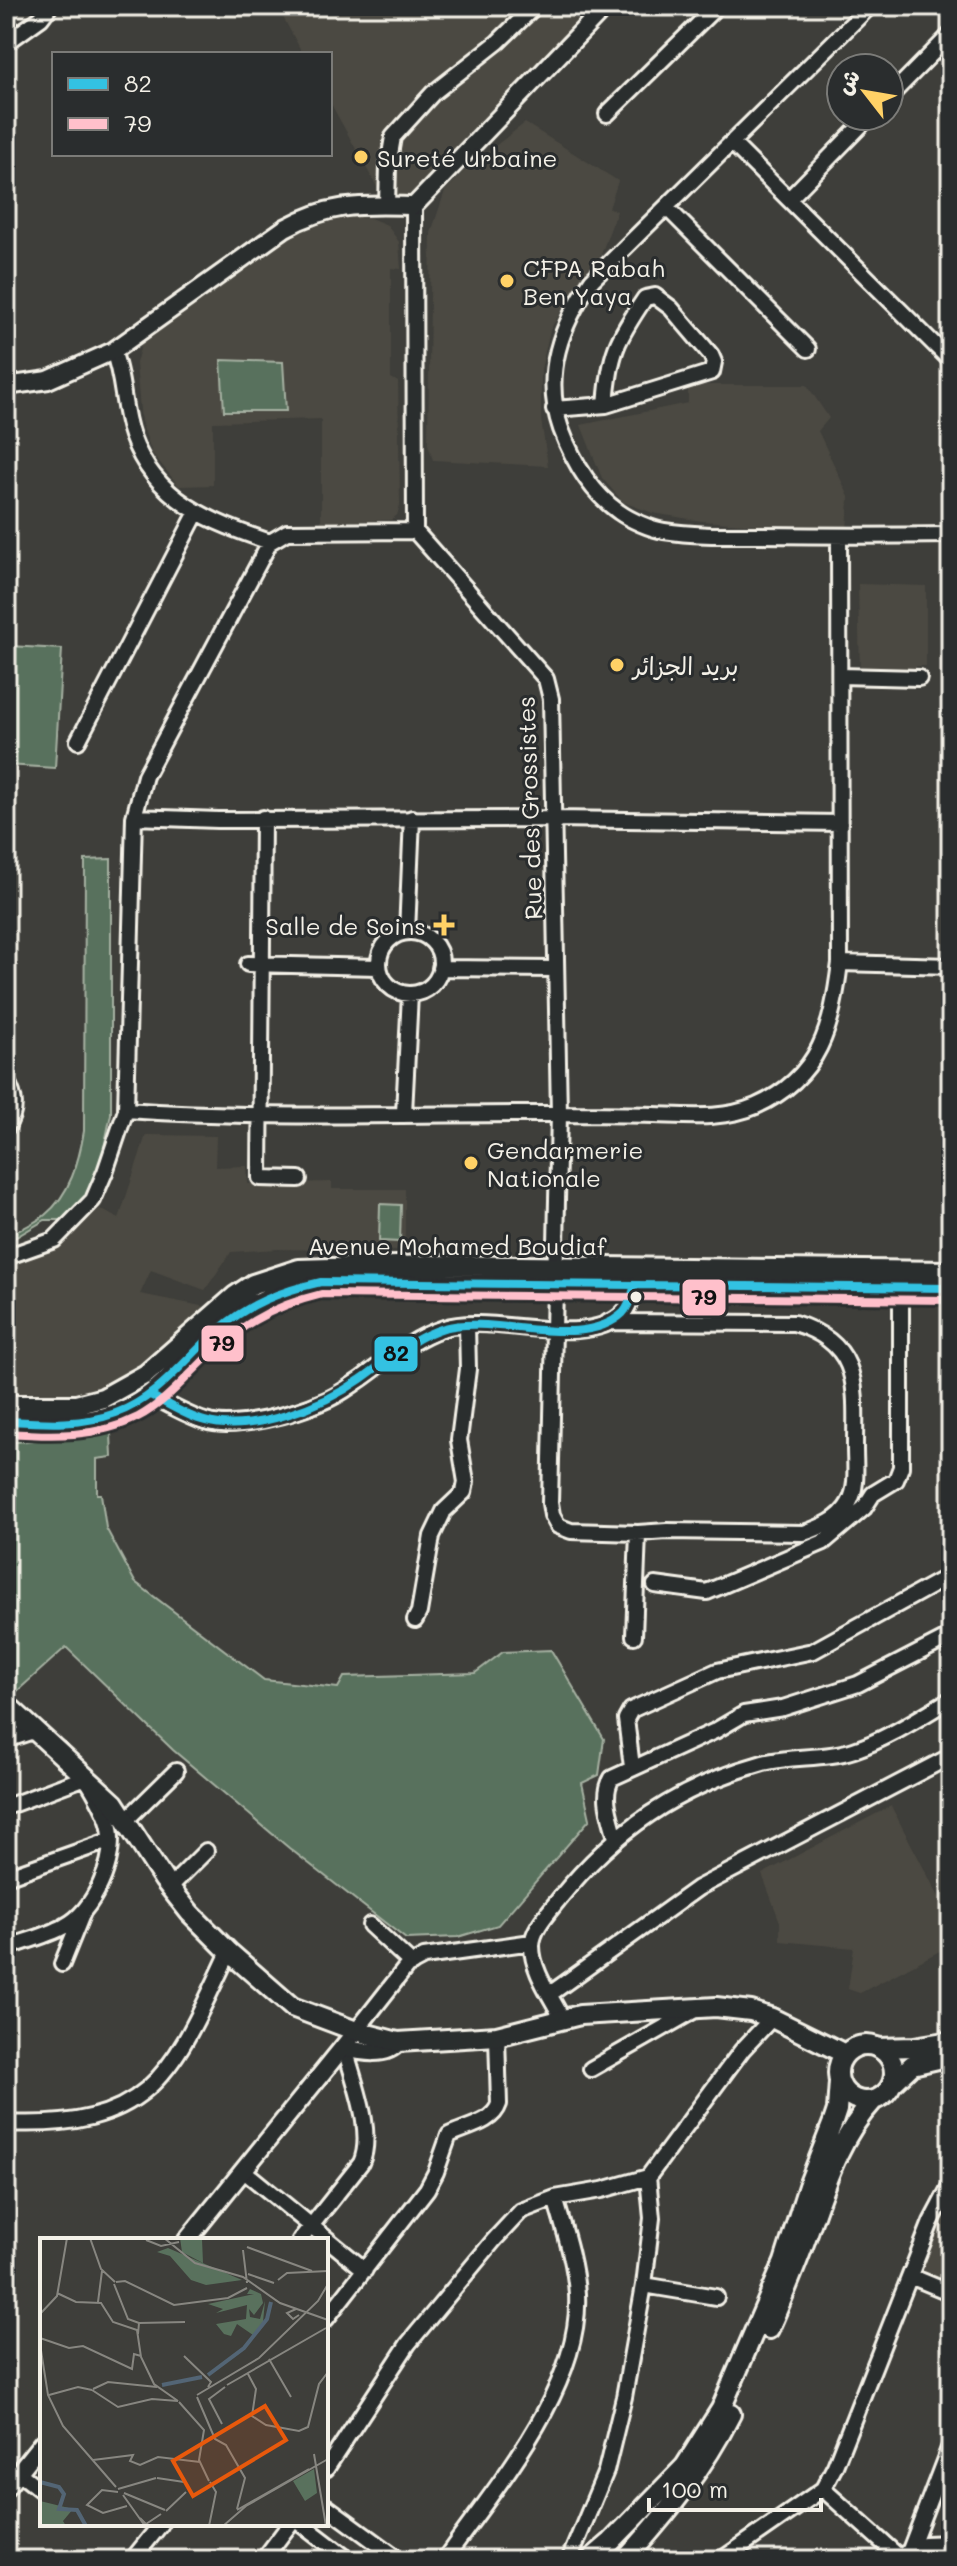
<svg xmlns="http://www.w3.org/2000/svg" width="957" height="2566" viewBox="0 0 957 2566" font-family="Mali,'Playpen Sans Arabic',sans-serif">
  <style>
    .built { fill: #4c4a42 }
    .green { fill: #59715d; stroke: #a6b1a2; stroke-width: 2 }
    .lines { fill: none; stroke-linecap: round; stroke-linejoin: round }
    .minor-casing { stroke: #f4f1e8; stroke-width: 20 }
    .tertiary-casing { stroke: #f4f1e8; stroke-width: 22 }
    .secondary-casing { stroke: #f4f1e8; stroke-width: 24 }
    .minor { stroke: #2a2d2e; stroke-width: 14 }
    .tertiary { stroke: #2a2d2e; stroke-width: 16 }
    .secondary { stroke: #2a2d2e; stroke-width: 18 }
    .bus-1-casing { stroke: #2a2d2e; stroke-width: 14 }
    .bus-2-casing { stroke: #2a2d2e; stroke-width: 14 }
    .bus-1 { stroke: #33c2e2; stroke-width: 8 }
    .bus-2 { stroke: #ffc0cb; stroke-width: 8 }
    .poi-dot { fill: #ffd166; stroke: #2a2d2e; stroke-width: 3 }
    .bus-dot { fill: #f4f1e8; stroke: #2a2d2e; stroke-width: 3 }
    .labels { text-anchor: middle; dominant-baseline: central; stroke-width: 6; stroke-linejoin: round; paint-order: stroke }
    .poi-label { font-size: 24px; fill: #f4f1e8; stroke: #2a2d2e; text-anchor: start }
    .street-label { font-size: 24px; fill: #f4f1e8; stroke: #2a2d2e }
    .inset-river { fill: none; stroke: #536575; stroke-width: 4 }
    .inset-road { fill: none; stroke: #878680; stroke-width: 2 }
    .view { fill: #e8590c; fill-opacity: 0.15; stroke: #e8590c; stroke-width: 4 }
    .inset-edge { fill: none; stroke: #f4f1e8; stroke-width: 4 }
    .line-badge { stroke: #2a2d2e; stroke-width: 3 }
    .pale-badge-label { font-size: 22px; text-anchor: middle; font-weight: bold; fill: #111 }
  </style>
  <rect width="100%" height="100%" fill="#3e3e3a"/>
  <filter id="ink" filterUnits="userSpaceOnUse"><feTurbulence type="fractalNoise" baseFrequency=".0125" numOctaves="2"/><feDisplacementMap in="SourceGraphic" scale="16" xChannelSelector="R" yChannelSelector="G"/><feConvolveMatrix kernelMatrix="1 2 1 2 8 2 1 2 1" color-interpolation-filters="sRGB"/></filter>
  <g filter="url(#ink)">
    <path class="built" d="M277 6H600L414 206 387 205 330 102V54H303Z
      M525 123 618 181 609 208 617 211 597 265 570 296 550 330 541 369V420L548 466 433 460 428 444 431 233 445 191 468 167Z
      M335 215 370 218 387 225 399 242 401 269 391 268V378L398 382 400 505 397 515 391 520 321 523V419L213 422V485L179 486 152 453 141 421 136 363 142 342 151 332 285 235Z
      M688 385H807L829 418 818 431 849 497 847 531 702 521 653 513 623 502 602 478 581 425 688 403Z
      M858 584 926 586V666H916L915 673 860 671Z
      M146 1135 216 1136 215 1167 247 1166 248 1184 332 1182V1189H405V1251L277 1249 231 1252 205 1290 151 1270 140 1294 206 1307 118 1386 92 1395 6 1402V1267L50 1246 100 1209 119 1219Z
      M891 1806 951 1920V1945L860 1993 848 1989 854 1948 780 1941V1922L762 1874Z
      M951 2199V2284L920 2273Z"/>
    <path class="green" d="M221 360 283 362 286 411H224Z
      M9 646 62 649 55 768 6 765Z
      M111 859V1114L99 1172 86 1199 66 1220H45L6 1243V1237C18 1230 34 1224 45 1215 70 1195 79 1161 84 1131L85 860Z
      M380 1204 401 1205 400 1242 379 1241Z
      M111 1433 112 1457 97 1459V1494H101L106 1528 135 1582 264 1680 338 1688 344 1677 475 1673 503 1652 551 1650 604 1739 599 1775 582 1783 590 1819 498 1925 458 1937 406 1939 289 1848 173 1750 66 1647 14 1694 6 1687V1443Z"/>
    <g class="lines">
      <defs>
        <path id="minor" d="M870 6 592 280C561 325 542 374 561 429 573 461 590 492 619 512 630 520 651 529 664 531 696 536 729 535 762 535 825 536 888 536 951 535
          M6 43 41 18 50 6
          M889 97 951 34
          M607 114 717 6
          M732 143 951 361
          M790 198 870 116
          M387 205 388 166 393 137 433 93 498 42 535 6
          M414 206 415 531 546 679 551 699 559 1114 550 1503 552 1515 558 1526 571 1531 638 1533 634 1636
          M667 208 808 349
          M113 351C124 379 122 408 132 436 155 501 211 522 270 542
          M554 409 606 405 712 372 714 362 711 355 671 308 655 296 645 298C616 341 610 353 606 405
          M840 676 919 678
          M78 741 196 514
          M134 817 218 820 554 819 840 823
          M263 818 260 1178 299 1179
          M407 932 412 818
          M379 963a31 31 0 1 1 62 0a31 31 0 1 1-62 0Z
          M840 963 951 966
          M248 964 379 967
          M440 968 554 969
          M6 1080C16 1097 17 1111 6 1128
          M126 1110C269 1120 414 1113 557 1114 590 1114 622 1114 654 1115 689 1116 723 1120 756 1106 821 1077 832 1026 840 963L839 536
          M404 1113 410 994
          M6 1257 54 1240 93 1200 105 1172 126 1110 134 817 145 776 270 542 287 532 415 531
          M608 1322 794 1323C863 1344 855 1389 855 1448 855 1466 858 1487 849 1503 840 1520 821 1527 804 1533L667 1531 638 1533
          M150 1395C168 1404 186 1415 205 1421 234 1431 297 1413 324 1401 338 1396 349 1387 361 1379 387 1360 413 1338 444 1328 490 1312 586 1351 623 1313 630 1306 632 1294 635 1285
          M655 1585 707 1592 824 1542 864 1508 873 1494 896 1480 901 1467V1286
          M415 1620 419 1612 432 1536 444 1511 464 1492 466 1482 459 1440 468 1369 467 1325
          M6 1740 36 1730
          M632 1767 626 1719 631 1710 717 1671 813 1651 951 1575
          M6 1807 86 1777C94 1793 107 1811 110 1828 116 1860 94 1911 65 1926 47 1936 25 1941 6 1948
          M125 1821 176 1771
          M616 1838C611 1818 601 1796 612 1778L715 1731 744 1714 783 1708 858 1684 951 1636
          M6 1877 111 1840
          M170 1887 206 1851
          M370 1925 412 1964
          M62 1964 83 1912
          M550 1994 698 1888 951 1756
          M562 2018C551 1996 532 1971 532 1946 532 1929 549 1912 559 1899 615 1830 677 1787 763 1763 793 1755 824 1760 854 1750 888 1739 920 1717 951 1699
          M356 2031 407 1966 424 1957 532 1942
          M591 2069 695 2010
          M6 2123C153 2130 173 2071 229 1952
          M244 2171 365 2270
          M300 2240 361 2163C375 2132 353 2080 345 2048
          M910 2276 951 2293
          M644 2285 716 2297
          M326 2319 427 2189 436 2172 449 2135C465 2127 493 2123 499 2104L497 2036
          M326 2469 408 2344 494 2240 521 2211 555 2198 602 2190 648 2177 742 2050 772 2018
          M19 2473 42 2491
          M823 2489 899 2557
          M326 2506 400 2560
          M302 2524 349 2560
          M925 2544 930 2560
          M910 2550 951 2443
          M906 2553 925 2544 951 2543
          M132 2560 161 2524
          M263 2560 290 2524
          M444 2560C495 2487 582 2388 577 2294 575 2261 564 2229 555 2198
          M569 2560 606 2471 624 2397 644 2285 652 2218 648 2177
          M721 2560 823 2489 835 2466 931 2222 951 2184"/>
        <path id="tertiary" d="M6 386 48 380 113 351 285 228C332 202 363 205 414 206L606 6
          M345 2048C361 2052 387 2057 398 2042
          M187 2240 356 2031
          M6 2488 42 2443"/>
        <path id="secondary" d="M6 1405H76L103 1398 146 1374 235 1296 253 1284 299 1269 429 1265 951 1271
          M6 1421C49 1424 92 1427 131 1407 154 1395 170 1377 187 1360 233 1314 256 1295 321 1282L951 1288
          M6 1704 114 1803 164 1880 190 1913 229 1952 292 2007 356 2031 398 2042 497 2036 580 2015 716 2007 751 2011 772 2018 845 2054
          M838 2073a28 28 0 1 1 56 0a28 28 0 1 1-56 0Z
          M878 2048 914 2047 951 2041
          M893 2083 912 2065 951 2056
          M769 2329C782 2299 795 2269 806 2238 824 2188 837 2140 873 2101
          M590 2560 611 2542 685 2466 721 2409 784 2262 808 2186 833 2122 837 2110 839 2082
          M625 2560C667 2513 703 2470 731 2414"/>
      </defs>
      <use href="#minor" class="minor-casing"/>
      <use href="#tertiary" class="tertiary-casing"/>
      <use href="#secondary" class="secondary-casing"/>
      <use href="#minor" class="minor"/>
      <use href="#tertiary" class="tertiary"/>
      <use href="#secondary" class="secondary"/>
      <defs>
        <path id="bus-1" d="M150 1395C168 1404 186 1416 205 1421 252 1434 323 1406 361 1379 387 1361 413 1337 444 1328 496 1314 582 1352 623 1313 630 1306 632 1294 635 1285
          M6 1421C43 1423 81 1426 116 1413 158 1398 184 1360 216 1332 247 1304 281 1291 321 1282L951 1288"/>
        <path id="bus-2" d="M6 1433C51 1436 97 1438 138 1417 161 1405 179 1385 198 1366 237 1327 268 1307 322 1294L951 1300"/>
      </defs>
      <use href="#bus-1" class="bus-1-casing"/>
      <use href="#bus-2" class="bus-2-casing"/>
      <use href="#bus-1" class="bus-1"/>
      <use href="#bus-2" class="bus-2"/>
    </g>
  </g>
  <g class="poi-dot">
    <circle cx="361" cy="157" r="8"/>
    <circle cx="507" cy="281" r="8"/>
    <circle cx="617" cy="665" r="8"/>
    <path d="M440 913h8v8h8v8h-8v8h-8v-8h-8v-8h8z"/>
    <circle cx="471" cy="1163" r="8"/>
  </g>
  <circle class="bus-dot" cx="636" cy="1297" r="7"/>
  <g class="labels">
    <g class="poi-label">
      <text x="377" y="157">Sureté Urbaine</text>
      <text x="523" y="267">CFPA Rabah<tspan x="523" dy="28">Ben Yaya</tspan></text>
      <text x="633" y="665">بريد الجزائر</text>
      <text x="426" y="925" text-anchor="end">Salle de Soins</text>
      <text x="487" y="1149">Gendarmerie<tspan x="487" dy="28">Nationale</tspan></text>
    </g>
    <g class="street-label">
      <text transform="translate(529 808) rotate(-92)">Rue des Grossistes</text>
      <text x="457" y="1245">Avenue Mohamed Boudiaf</text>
    </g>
  </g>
  <g transform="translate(40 2238)">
    <rect width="288" height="288" fill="#3e3e3a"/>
    <path d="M140 0 162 1 163 25 142 14ZM128 10 202 42 166 47 151 42 130 18 117 14ZM210 51 221 56 223 65 214 77 209 71 210 79 220 81 225 63 223 84 213 97 197 86 191 98 184 96 176 86 206 81 207 67 176 75 183 71 168 66 214 56H207ZM274 231 277 255 265 263 253 243ZM0 263 33 271 23 283 26 288H0Z" fill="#59715d"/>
    <path class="inset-river" d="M168 137 204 110 227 81 231 64M122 147 162 139M0 244 19 249 24 256 19 271 37 272 46 288"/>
    <path class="inset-road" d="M50 0 61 31 75 44M124 0 155 25 203 39 240 65 288 82M106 2 121 8 139 4M207 9 272 33M203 12 207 45M208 36 234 45M238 42 247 35 288 33M76 44 85 43 134 67 188 60 207 50M74 46 88 81 99 85 98 96M17 55 36 64 61 65 73 84 97 92 101 119 114 146 138 163M58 64 62 33M256 71 247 75 253 81 259 77M0 76 17 58 27 0M99 85 145 84M0 100 29 110 43 108 92 131 94 116 101 118M0 106 8 157 23 188 76 249M144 118 171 144 168 149M229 121 251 159M208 136 216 151 212 178 226 187 259 193 268 189 279 146 288 134M187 147 286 90M53 151 68 144 117 149M52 152 78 169 112 161 138 163M9 157 38 149 52 152M157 157 219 120 278 63 288 46M157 159 175 201 186 207 205 240 197 271M139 164 164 192 159 222 169 243M182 186 169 161 185 149M274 216 286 288M53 222 93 217 90 223 100 227 118 219 160 224M117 240 144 244M78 251 116 240M78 254 62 252 47 267 63 275 87 268M84 255 125 272M83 257 105 288M197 272 269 231M126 273 146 254M100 280 106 286 121 276M169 288 176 254 170 244M183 288 206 268 288 221"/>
    <path class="view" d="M225 168 246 202 153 258 133 223Z"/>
    <rect width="288" height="288" class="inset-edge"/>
  </g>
  <g class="line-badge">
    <rect x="681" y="1278" width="46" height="39" rx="8" fill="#ffc0cb"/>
    <rect x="200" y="1324" width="45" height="39" rx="8" fill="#ffc0cb"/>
    <rect x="373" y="1335" width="46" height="38" rx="8" fill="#33c2e2"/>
  </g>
  <g class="pale-badge-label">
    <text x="704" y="1305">79</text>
    <text x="222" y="1351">79</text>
    <text x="396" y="1361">82</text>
  </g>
  <rect width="957" height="2566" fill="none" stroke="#2a2d2e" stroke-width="32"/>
  <rect x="16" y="16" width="925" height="2534" fill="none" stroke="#f4f1e8" stroke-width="3" filter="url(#ink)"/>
  <rect x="52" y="52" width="280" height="104" fill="#2a2d2e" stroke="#7b7b78" stroke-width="2"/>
  <rect x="68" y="78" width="40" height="12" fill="#33c2e2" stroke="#7b7b78" stroke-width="2"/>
  <text x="124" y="92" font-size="24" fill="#f4f1e8">82</text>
  <rect x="68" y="118" width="40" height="12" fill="#ffc0cb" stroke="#7b7b78" stroke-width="2"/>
  <text x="124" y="132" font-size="24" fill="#f4f1e8">79</text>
  <g transform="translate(865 92) rotate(301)"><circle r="38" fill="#2a2d2e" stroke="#7b7b78" stroke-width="2"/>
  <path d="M0-6L14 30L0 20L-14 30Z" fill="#ffd166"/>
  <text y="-12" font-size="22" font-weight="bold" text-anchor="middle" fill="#f4f1e8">ش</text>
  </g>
  <path d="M649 2498v12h172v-12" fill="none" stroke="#f4f1e8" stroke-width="4"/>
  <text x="661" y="2498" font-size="24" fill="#f4f1e8" stroke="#2a2d2e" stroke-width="6" paint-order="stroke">100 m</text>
</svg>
